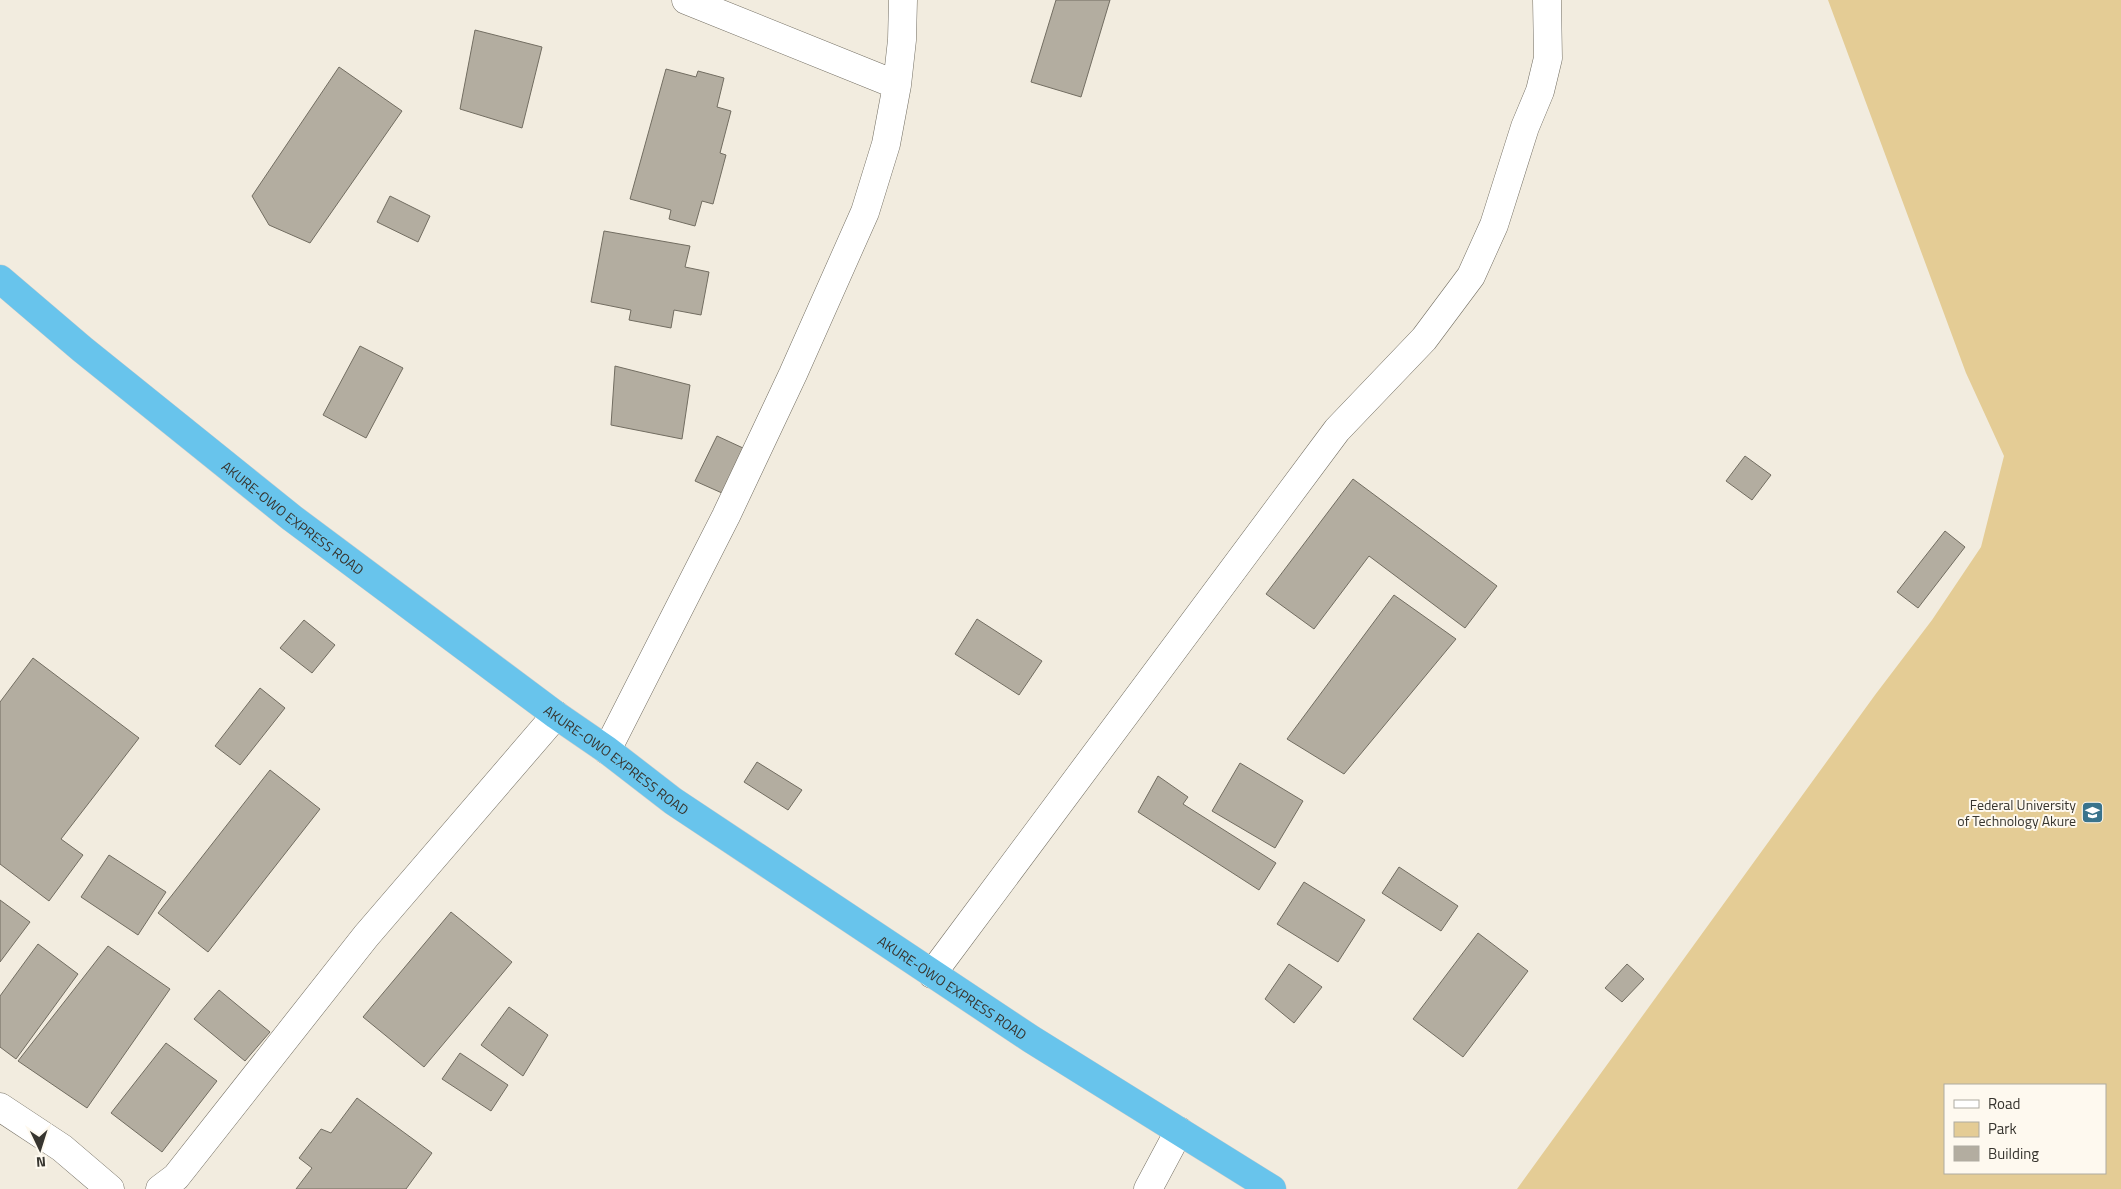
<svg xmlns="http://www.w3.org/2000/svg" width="2121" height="1189" viewBox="0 0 2121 1189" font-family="'Titillium Web',sans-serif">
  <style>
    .green { fill: #e4cc95; fill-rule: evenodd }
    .building { fill: #b3ada0; stroke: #726d61 }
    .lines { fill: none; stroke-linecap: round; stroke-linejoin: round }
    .street-casing { stroke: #736e62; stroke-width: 29 }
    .highway-casing { stroke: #cfcfcd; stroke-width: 29 }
    .street { stroke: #fff; stroke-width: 28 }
    .highway { stroke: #68c4ec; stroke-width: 28 }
    .labels { text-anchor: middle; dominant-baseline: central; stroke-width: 4; stroke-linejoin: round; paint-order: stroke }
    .street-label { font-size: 14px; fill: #37352f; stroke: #fef9ef }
    .poi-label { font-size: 14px; fill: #37352f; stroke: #fef9ef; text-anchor: end }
  </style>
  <rect width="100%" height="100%" fill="#f2ecdf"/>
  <path class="green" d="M1828 0H2121V1189H1517L1875 695 1932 620 1981 547 2004 456 1966 373ZM1945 1085H2105V1173H1945Z"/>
  <path class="building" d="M1056 0H1110L1081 97 1031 82Z
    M475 30 542 47 522 128 460 109Z
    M339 67 402 111 310 243 269 225 252 196Z
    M666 69 696 77 698 71 724 78 717 107 731 111 720 153 726 155 713 204 702 201 695 226 669 219 671 210 630 199Z
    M390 196 430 216 418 242 377 222Z
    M604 231 690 246 685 267 709 272 701 315 674 310 671 328 629 320 631 310 591 302Z
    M360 346 403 368 366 438 323 415Z
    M615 366 690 385 682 439 611 425Z
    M717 436 743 448 722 493 695 481Z
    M1745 456 1771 475 1752 500 1726 481Z
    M1353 479 1497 586 1465 628 1369 556 1314 629 1266 594Z
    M1945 531 1965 547 1918 608 1897 592Z
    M1394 595 1456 639 1344 774 1287 739Z
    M977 619 1042 661 1019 695 955 654Z
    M304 620 335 645 312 673 280 648Z
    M33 658 139 738 61 839 83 855 49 901 0 864V702Z
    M260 688 285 708 240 765 215 746Z
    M757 762 802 790 788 810 744 782Z
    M1240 763 1303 801 1275 848 1212 811Z
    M270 770 320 809 208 952 158 913Z
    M1158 776 1188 797 1183 804 1276 863 1259 890 1138 812Z
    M109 855 166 892 138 935 81 897Z
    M1399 867 1458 906 1441 931 1382 893Z
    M1304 882 1365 920 1338 962 1277 924Z
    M0 900 30 922 0 962Z
    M451 912 512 962 424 1067 363 1017Z
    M1478 933 1528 971 1463 1057 1413 1019Z
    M38 944 78 974 16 1059 0 1047V996Z
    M108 946 170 989 87 1108 18 1061Z
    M1289 964 1322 987 1294 1023 1265 999Z
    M1627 964 1644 979 1622 1002 1605 988Z
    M219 990 270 1032 245 1061 194 1019Z
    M509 1007 548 1035 523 1076 481 1045Z
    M166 1043 217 1081 162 1152 111 1113Z
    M460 1053 508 1085 491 1111 442 1079Z
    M357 1098 432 1153 406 1189H296L312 1168 299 1158 321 1129 331 1133Z"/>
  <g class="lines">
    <defs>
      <path id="street" d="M686 0 897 85
        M607 750 726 516 793 374 865 212 886 144 897 85 902 40 903 0
        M932 974 1337 430 1424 339 1471 276 1494 225 1525 127 1540 91 1548 58 1547 0
        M0 1107 62 1148 110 1189
        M160 1189 176 1177 366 936 556 715
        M1148 1189 1179 1131"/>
      <g id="highway">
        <path id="s1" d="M0 279 82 349 292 518 556 715 607 750 673 801 1031 1039 1272 1189"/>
      </g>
    </defs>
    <use href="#street" class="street-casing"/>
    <use href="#highway" class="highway-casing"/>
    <use href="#street" class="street"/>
    <use href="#highway" class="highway"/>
  </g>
  <defs>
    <symbol id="university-square" viewBox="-11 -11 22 22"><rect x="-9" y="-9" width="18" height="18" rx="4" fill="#39738c" stroke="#fef9ef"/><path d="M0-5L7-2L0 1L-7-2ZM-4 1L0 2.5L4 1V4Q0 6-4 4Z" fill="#fff"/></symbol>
  </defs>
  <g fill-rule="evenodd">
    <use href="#university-square" x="2080" y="800" width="25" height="25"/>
  </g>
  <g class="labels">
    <g class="street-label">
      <text stroke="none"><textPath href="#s1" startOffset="378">AKURE-OWO EXPRESS ROAD</textPath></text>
      <text stroke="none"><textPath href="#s1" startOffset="782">AKURE-OWO EXPRESS ROAD</textPath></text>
      <text stroke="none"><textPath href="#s1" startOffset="1188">AKURE-OWO EXPRESS ROAD</textPath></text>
    </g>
    <g class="poi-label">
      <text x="2076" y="804">Federal University<tspan x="2076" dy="16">of Technology Akure</tspan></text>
    </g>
  </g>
  <rect x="1944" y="1084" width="162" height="90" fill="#fef9ef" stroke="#aeaba2"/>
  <rect x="1954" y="1100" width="25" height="8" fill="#ffffff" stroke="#aeaba2"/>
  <text x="1988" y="1109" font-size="15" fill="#37352f">Road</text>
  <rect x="1954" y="1122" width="25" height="15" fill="#e4cc95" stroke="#aeaba2"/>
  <text x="1988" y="1134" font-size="15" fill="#37352f">Park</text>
  <rect x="1954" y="1146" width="25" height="15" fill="#b3ada0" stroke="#aeaba2"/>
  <text x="1988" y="1159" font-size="15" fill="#37352f">Building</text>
  <g transform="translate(40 1149) rotate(176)" stroke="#fef9ef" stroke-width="4" paint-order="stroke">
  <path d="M0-4L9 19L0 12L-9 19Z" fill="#37352f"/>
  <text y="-8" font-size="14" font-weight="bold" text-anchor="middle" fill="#37352f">N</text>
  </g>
</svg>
